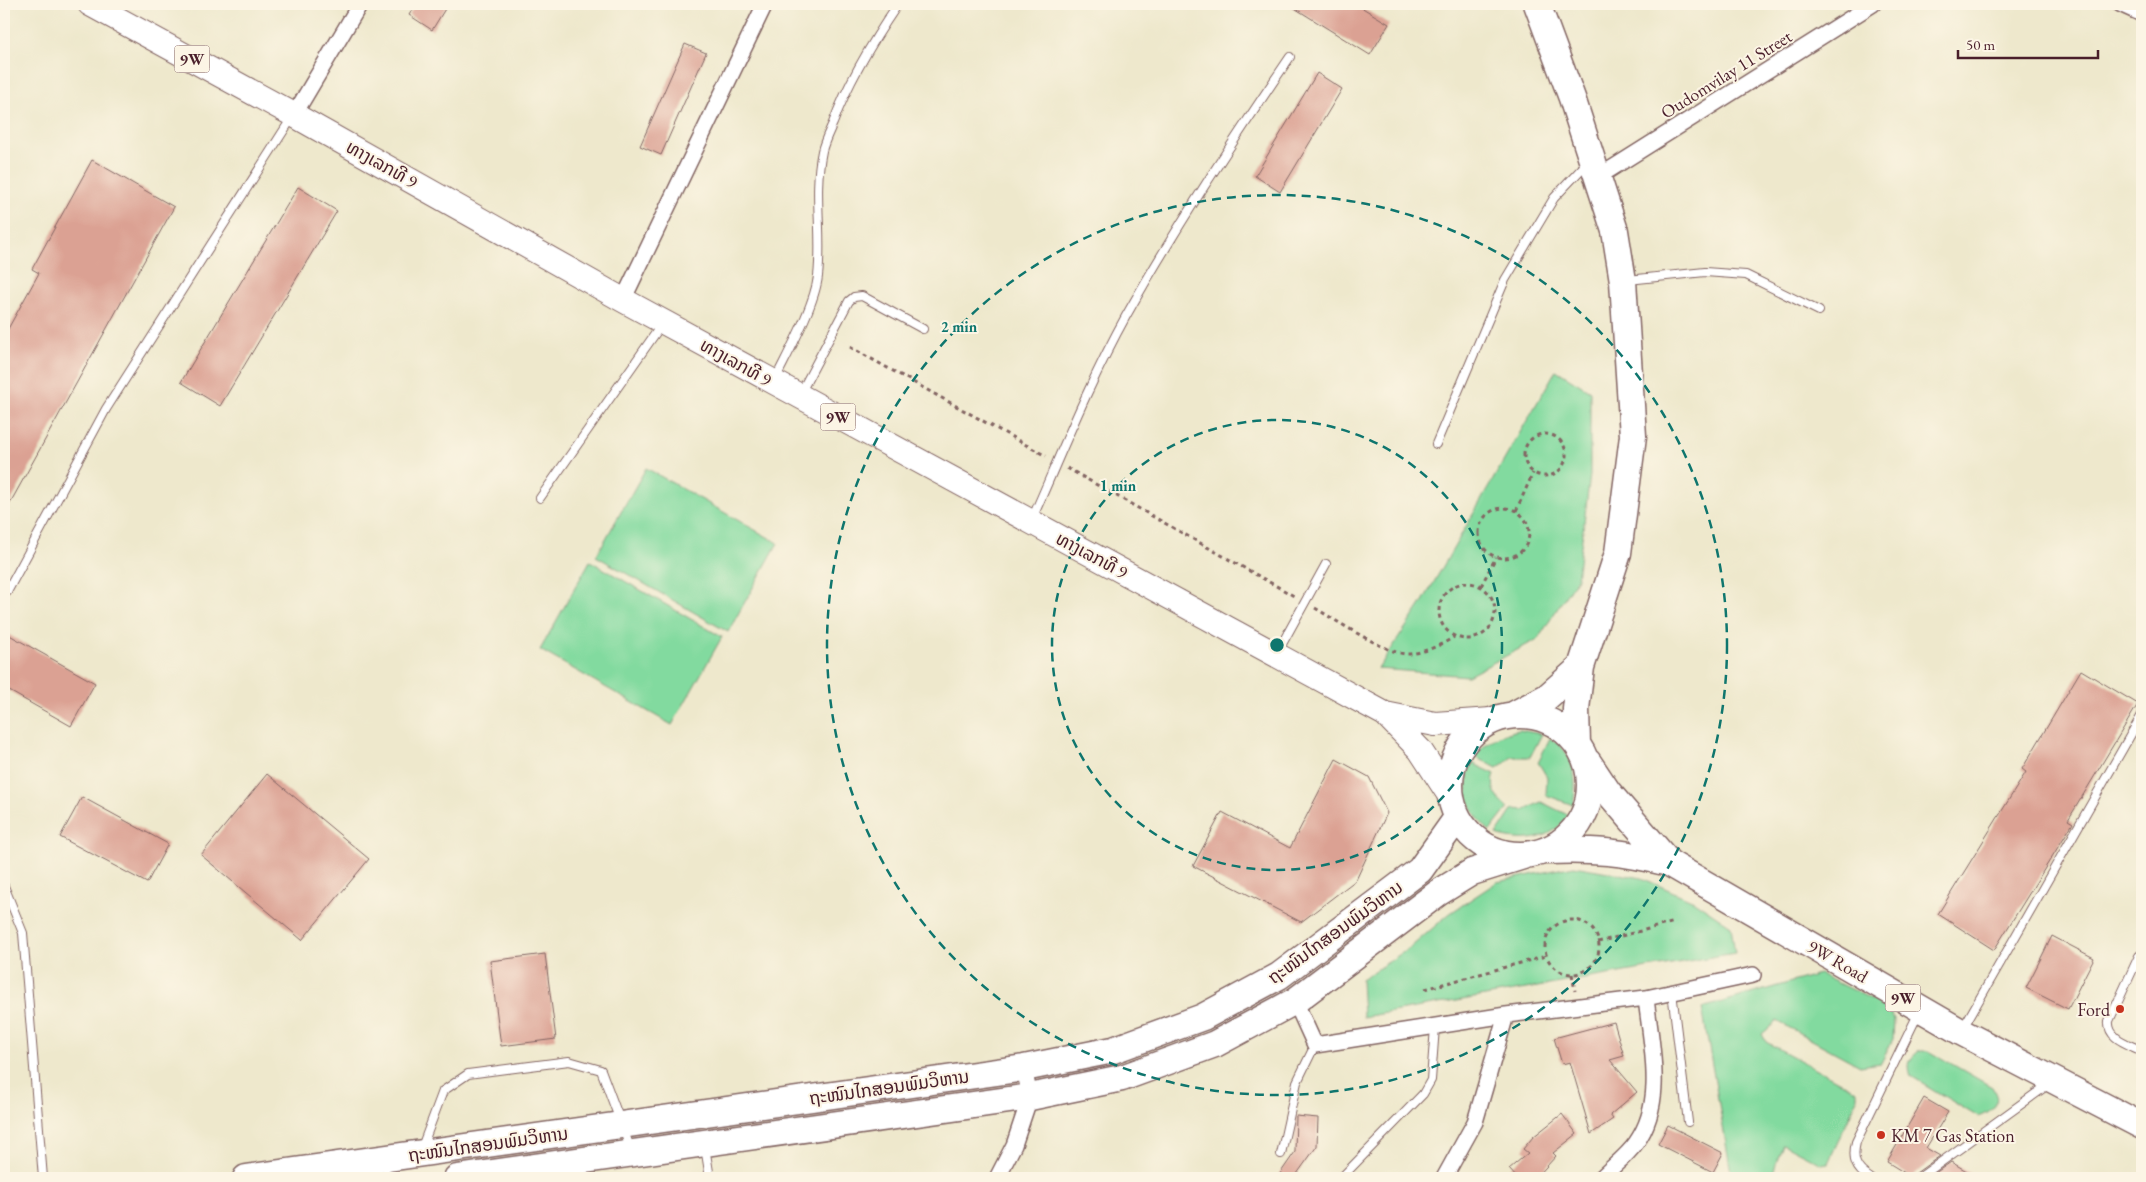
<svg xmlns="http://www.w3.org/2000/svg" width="2146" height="1182" viewBox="0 0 2146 1182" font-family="'EB Garamond','Noto Sans Lao',serif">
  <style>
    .green { fill: #82da9f; stroke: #667c65 }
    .building { fill: #dba193 }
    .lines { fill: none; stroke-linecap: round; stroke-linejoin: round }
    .lane-casing { stroke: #836563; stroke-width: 10 }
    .street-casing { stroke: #836563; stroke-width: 18 }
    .primary-casing { stroke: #836563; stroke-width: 26 }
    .highway-casing { stroke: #836563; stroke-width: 29 }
    .path { stroke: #836563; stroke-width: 3; stroke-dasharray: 4 4; stroke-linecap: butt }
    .lane { stroke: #fff; stroke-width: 8 }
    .street { stroke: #fff; stroke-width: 15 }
    .primary { stroke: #fff; stroke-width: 24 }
    .highway { stroke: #fff; stroke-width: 26 }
    .ring { fill: none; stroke: #0f766e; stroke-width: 2.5; stroke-dasharray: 9 6 }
    .poi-dot { fill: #c8321e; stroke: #fcf5e5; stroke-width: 2 }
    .labels { text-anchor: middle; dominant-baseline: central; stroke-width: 4; stroke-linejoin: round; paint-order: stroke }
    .shield { fill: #fcf5e5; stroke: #7f5f63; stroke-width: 1 }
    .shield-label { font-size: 16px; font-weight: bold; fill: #4a1f2b }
    .street-label { font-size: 18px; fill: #4a1f2b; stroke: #fcf5e5 }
    .poi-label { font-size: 18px; fill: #4a1f2b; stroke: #fcf5e5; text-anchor: end }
    .centre { fill: #0f766e; stroke: #fcf5e5; stroke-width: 2.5 }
    .ring-label { font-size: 15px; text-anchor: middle; font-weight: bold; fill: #0f766e; stroke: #fcf5e5; stroke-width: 4; stroke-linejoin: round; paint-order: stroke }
  </style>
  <rect width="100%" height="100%" fill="#fcf5e5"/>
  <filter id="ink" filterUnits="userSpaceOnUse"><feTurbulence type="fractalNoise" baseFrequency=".02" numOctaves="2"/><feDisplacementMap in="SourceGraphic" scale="10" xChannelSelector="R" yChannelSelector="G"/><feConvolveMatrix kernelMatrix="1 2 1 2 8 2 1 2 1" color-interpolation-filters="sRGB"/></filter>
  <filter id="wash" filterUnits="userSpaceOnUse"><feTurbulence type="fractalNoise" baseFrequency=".0096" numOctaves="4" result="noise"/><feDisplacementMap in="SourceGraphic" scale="20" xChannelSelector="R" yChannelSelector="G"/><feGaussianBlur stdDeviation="1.12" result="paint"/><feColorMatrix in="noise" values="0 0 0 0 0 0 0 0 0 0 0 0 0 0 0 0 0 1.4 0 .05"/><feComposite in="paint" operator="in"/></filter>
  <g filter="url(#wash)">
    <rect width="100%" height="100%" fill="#eee8cc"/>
    <path class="green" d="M1556 370 1590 391V475L1577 578 1538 639 1468 676 1378 669 1422 603Z
      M646 468 778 543 728 632 596 556Z
      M590 561 722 637 672 725 540 650Z
      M1519 730 1542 734 1530 757H1512L1497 768 1474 756C1488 741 1499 734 1519 730Z
      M1550 738C1575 752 1578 780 1573 805L1546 795 1547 777 1538 762Z
      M1472 763 1495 774C1490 788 1497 799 1508 808L1490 831C1469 814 1461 788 1472 763Z
      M1541 802 1568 815C1552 842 1522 843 1496 835L1513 809 1525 810Z
      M1574 866 1642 878 1694 901 1731 926 1735 953 1363 1017 1361 980 1411 947 1449 914 1497 882Z
      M1819 974 1888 1007 1894 1019 1893 1039 1881 1063 1860 1066 1777 1021 1762 1034 1766 1042 1857 1091V1100L1828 1163 1821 1164 1783 1144 1771 1178H1732L1702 1008Z
      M1919 1051H1929L1992 1087C2003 1101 1993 1113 1978 1117L1911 1076C1907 1064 1909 1059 1919 1051Z"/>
    <g id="blocks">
      <path class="building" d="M416 4H448L432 30 409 15Z
        M1288 4H1356L1389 24 1370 55Z
        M685 44 706 53 661 155 640 146Z
        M1317 73 1342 89 1280 192 1255 176Z
        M92 160 174 207 4 514V336L39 273 32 269Z
        M298 187 337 211 220 406 181 382Z
        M4 632 95 683 71 726 4 688Z
        M2081 670 2138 704 2068 820 2073 823 1994 950 1938 914 2026 772 2022 769Z
        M1336 759 1369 777 1387 813 1356 880 1301 922 1193 866 1222 812 1290 848Z
        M267 774 369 859 302 940 201 855Z
        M82 797 168 844 147 883 60 837Z
        M2052 936 2094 958 2068 1009 2026 988Z
        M545 954 556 1039 501 1046 490 961Z
        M1614 1022 1624 1056 1610 1060 1637 1092 1610 1115 1613 1119 1591 1134 1570 1062 1562 1064 1554 1038Z
        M1924 1098 1948 1112 1926 1148 1940 1156 1916 1173 1913 1178 1887 1162Z
        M1562 1114 1577 1134 1553 1153 1556 1156 1536 1178H1517L1509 1169 1528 1153 1523 1149 1533 1137Z
        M1296 1116 1318 1118 1317 1146 1294 1178H1277L1295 1152Z
        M1668 1125 1723 1153 1713 1172 1658 1144Z
        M1951 1162 1979 1178H1928Z"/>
    </g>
  </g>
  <g filter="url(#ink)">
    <use href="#blocks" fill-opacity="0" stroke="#836563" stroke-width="1"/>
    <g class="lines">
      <defs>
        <path id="lane" d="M1628 280 1705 272 1746 275 1819 311
          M775 380C788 353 815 305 818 276 823 234 813 193 822 151 824 142 829 132 833 123 849 80 872 42 898 4
          M800 394 849 301 854 297 862 296 923 329
          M1436 444 1505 280 1554 198 1587 163
          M540 498 662 324
          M1032 519C1062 451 1090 381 1126 316 1176 227 1233 141 1290 57
          M7 592 106 409 293 116
          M1277 653 1326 564
          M4 886 23 933 43 1178
          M2142 954 2139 956 2109 1021C2107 1039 2129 1044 2142 1051
          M1672 992 1688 1122
          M1963 1028 2142 715
          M422 1147 443 1091 468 1074 569 1061 601 1070 631 1150
          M705 1147 710 1178
          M1281 1154 1297 1082 1315 1045
          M1341 1178 1423 1094 1431 1080 1435 1027
          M1870 1178C1855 1169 1852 1159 1856 1142L1919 1012
          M1919 1178 2049 1084"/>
        <path id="street" d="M2120 4 2142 14
          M294 115 360 4
          M1598 177 1873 4
          M623 300 765 4
          M1295 1001 1315 1045 1506 1015 1646 998 1753 975
          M997 1178 1014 1145 1030 1097 1024 1068
          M1444 1178 1475 1122 1506 1015
          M1601 1178C1612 1167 1627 1156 1636 1143 1666 1101 1651 1046 1646 998"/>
        <path id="primary" d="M90 4 294 115 623 300 1385 714 1435 724 1491 720
          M1385 714 1420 750 1450 796"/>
        <path id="highway" d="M1537 4 1572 98 1615 231 1623 281 1633 436 1618 553 1581 667 1576 709 1577 744
          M1515 714 1547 697 1581 667
          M1450 785a70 70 0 1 1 140 0a70 70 0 1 1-140 0Z
          M1588 762 1608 792 1669 863
          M1547 851C1593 849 1624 852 1669 863L1961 1032 2142 1126
          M246 1178 1024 1068 1113 1050 1203 1017 1279 976 1420 870 1457 818
          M457 1178 1030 1097 1122 1078 1215 1044 1295 1001 1438 893 1472 872 1523 856"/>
      </defs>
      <use href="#lane" class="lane-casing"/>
      <use href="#street" class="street-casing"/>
      <use href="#primary" class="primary-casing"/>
      <use href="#highway" class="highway-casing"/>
      <path class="path" d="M850 347 1046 456
        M1524 455a21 21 0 1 1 42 0a21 21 0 1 1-42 0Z
        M1067 468 1294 596
        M1479 533a25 25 0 1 1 50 0a25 25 0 1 1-50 0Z
        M1516 511 1533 473
        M1439 611a28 28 0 1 1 56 0a28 28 0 1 1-56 0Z
        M1481 586 1496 557
        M1315 608C1334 619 1388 655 1408 654 1423 653 1442 645 1454 637
        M1545 947a27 27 0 1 1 54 0a27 27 0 1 1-54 0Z
        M1598 942 1675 922
        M1572 974 1575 991
        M1425 989 1546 956"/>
      <use href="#lane" class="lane"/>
      <use href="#street" class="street"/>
      <use href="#primary" class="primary"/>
      <use href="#highway" class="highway"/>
    </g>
  </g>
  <g class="ring">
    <circle cx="1277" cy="645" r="225"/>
    <circle cx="1277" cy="645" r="450"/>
  </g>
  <g class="poi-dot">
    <circle cx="2120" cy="1009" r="5"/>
    <circle cx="1881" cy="1135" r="5"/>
  </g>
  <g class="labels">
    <g class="shield">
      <rect x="174.5" y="45.5" width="35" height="27" rx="4"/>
      <rect x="820.5" y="403.5" width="35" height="27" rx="4"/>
      <rect x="1885.5" y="984.5" width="35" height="27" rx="4"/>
    </g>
    <g class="shield-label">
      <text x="192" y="59">9W</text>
      <text x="838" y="417">9W</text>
      <text x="1903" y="998">9W</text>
    </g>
    <g class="street-label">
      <text transform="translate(1726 74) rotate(-32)">Oudomvilay 11 Street</text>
      <text transform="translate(382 164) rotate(29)">ທາງເລກທີ 9</text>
      <text transform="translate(736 362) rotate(29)">ທາງເລກທີ 9</text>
      <text transform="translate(1092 555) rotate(28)">ທາງເລກທີ 9</text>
      <text transform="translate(1335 932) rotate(-36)">ຖະໜົນໄກສອນພົມວິຫານ</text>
      <text transform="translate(1838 961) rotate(30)">9W Road</text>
      <text transform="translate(889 1087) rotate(-8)">ຖະໜົນໄກສອນພົມວິຫານ</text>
      <text transform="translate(488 1144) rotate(-8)">ຖະໜົນໄກສອນພົມວິຫານ</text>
    </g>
    <g class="poi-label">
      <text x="2110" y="1009">Ford</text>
      <text x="1891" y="1135" text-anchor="start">KM 7 Gas Station</text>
    </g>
  </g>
  <circle cx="1277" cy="645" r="8" class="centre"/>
  <g class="ring-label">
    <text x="959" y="332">2 min</text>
    <text x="1118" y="491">1 min</text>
  </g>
  <rect width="2146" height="1182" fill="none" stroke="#fcf5e5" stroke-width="20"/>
  <path d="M1958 50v8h140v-8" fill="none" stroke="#4a1f2b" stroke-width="2.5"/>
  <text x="1966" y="50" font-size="15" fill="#4a1f2b" stroke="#fcf5e5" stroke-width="4" paint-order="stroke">50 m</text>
</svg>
